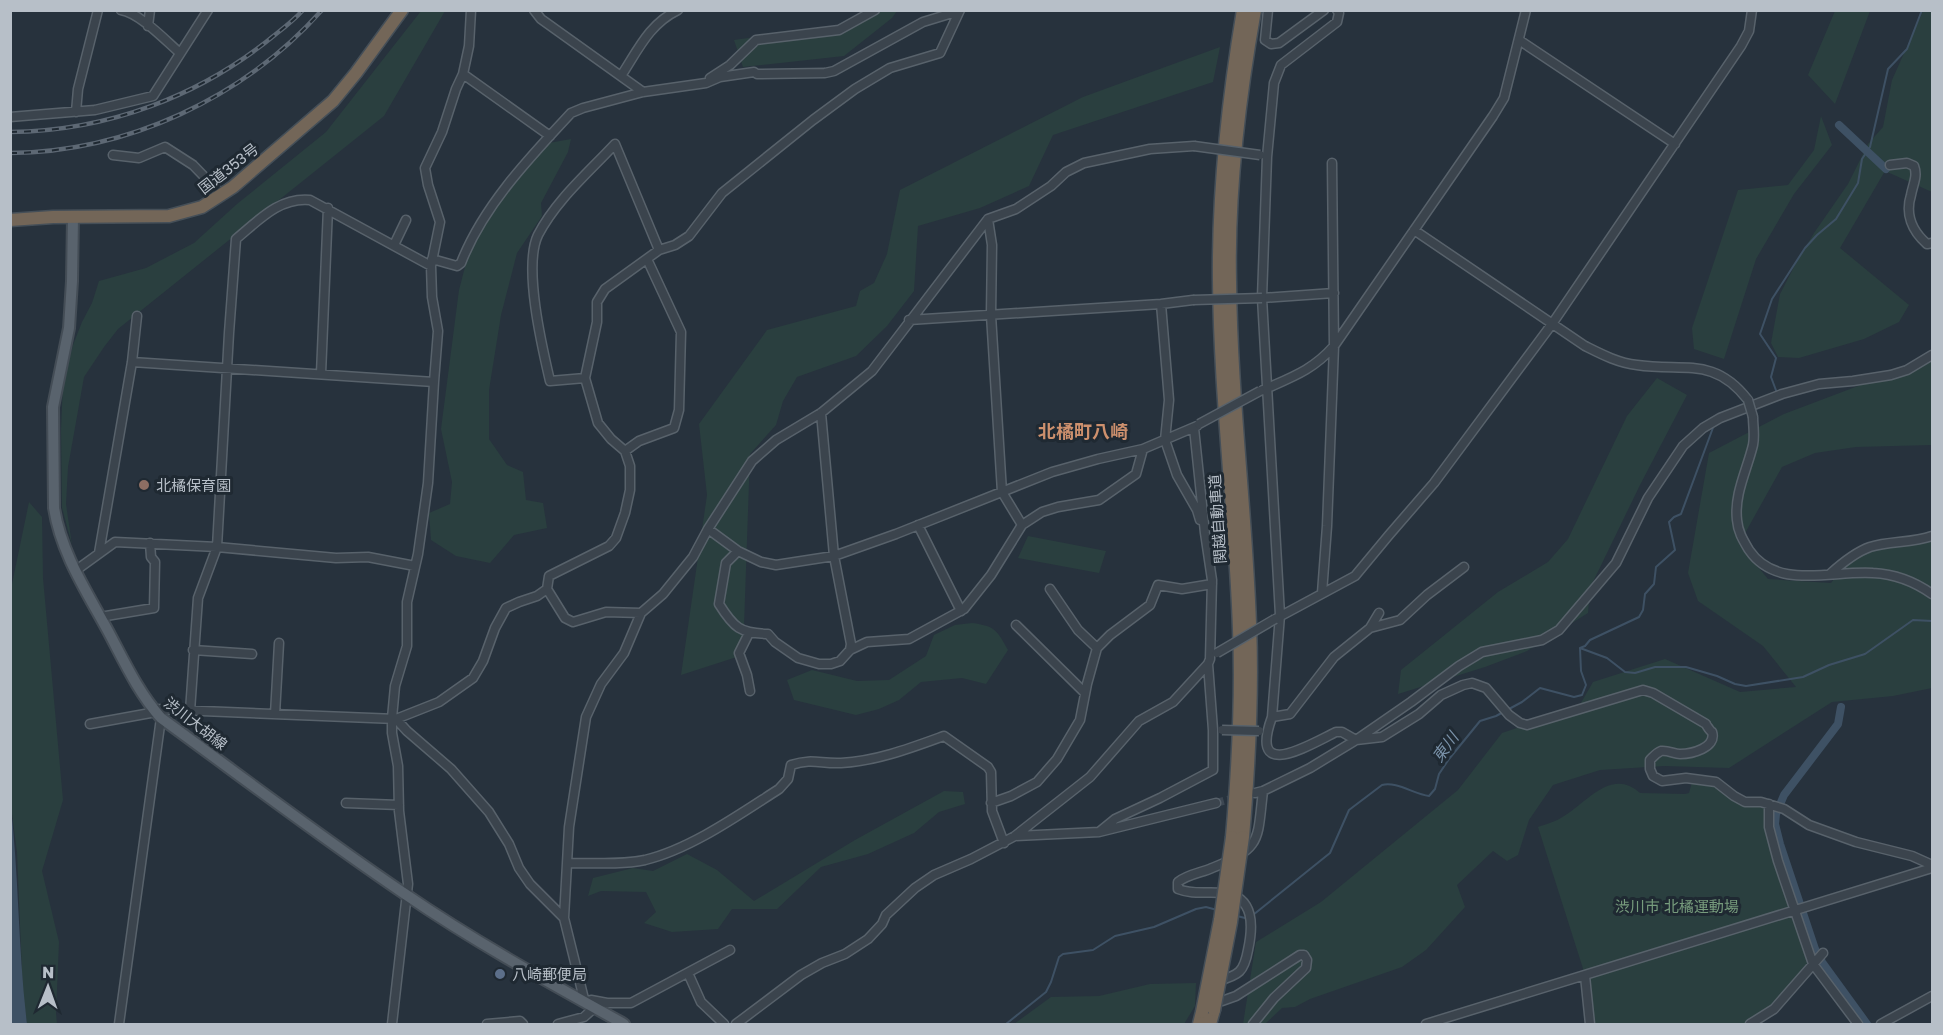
<svg xmlns="http://www.w3.org/2000/svg" width="1943" height="1035" viewBox="0 0 1943 1035" font-family="'Golos Text','Noto Sans JP',sans-serif">
  <style>
    .green { fill: #2a3f3f }
    .water { fill: #3e5164 }
    .lines { fill: none; stroke-linecap: round; stroke-linejoin: round }
    .stream { stroke: #3e5164; stroke-width: 2 }
    .canal { stroke: #3e5164; stroke-width: 8 }
    .minor-tunnel { stroke: #3d4752; stroke-width: 8; stroke-dasharray: 8 4; stroke-linecap: butt }
    .minor-casing { stroke: #58626b; stroke-width: 11 }
    .major-casing { stroke: #444d56; stroke-width: 14 }
    .highway-casing { stroke: #454f58; stroke-width: 15 }
    .minor { stroke: #3b444d; stroke-width: 8 }
    .major { stroke: #59636d; stroke-width: 10 }
    .highway { stroke: #736658; stroke-width: 12 }
    .rail-casing { stroke: #5d6874; stroke-width: 4.5 }
    .rail { stroke: #1f2932; stroke-width: 2; stroke-dasharray: 7; stroke-linecap: butt }
    .minor-bridge-casing { stroke: #58626b; stroke-width: 11; stroke-linecap: butt }
    .highway-bridge-casing { stroke: #454f58; stroke-width: 15; stroke-linecap: butt }
    .minor-bridge { stroke: #3b444d; stroke-width: 8 }
    .highway-bridge { stroke: #736658; stroke-width: 12 }
    .education-dot { fill: #8d6e63; stroke: #1f2932; stroke-width: 2 }
    .service-dot { fill: #5c6f8a; stroke: #1f2932; stroke-width: 2 }
    .labels { text-anchor: middle; dominant-baseline: central; stroke-width: 6; stroke-linejoin: round; paint-order: stroke }
    .street-label { font-size: 15px; fill: #b7bfc8; stroke: #1f2932 }
    .poi-label { font-size: 15px; fill: #b7bfc8; stroke: #1f2932; text-anchor: start }
    .park-label { font-size: 15px; fill: #779c7d; stroke: #1f2932 }
    .water-label { font-size: 16px; font-style: italic; fill: #7a92a9; stroke: #1f2932 }
    .quarter-label { font-size: 18px; font-weight: bold; fill: #cd906d; stroke: #1f2932 }
  </style>
  <rect width="100%" height="100%" fill="#27323d"/>
  <path class="green" d="M421 11H445L384 116 118 329 104 347 84 377 68 467 66 504 72 545 62 508 61 430 63 382 73 345 82 322 92 303 99 281 146 268 194 243 237 204 326 132Z
    M870 11H897L892 18 844 56 743 67 734 40 861 22Z
    M1835 11H1870L1835 104 1808 75Z
    M1923 11H1932V192L1885 171 1840 248 1909 305 1899 322 1864 339 1799 358 1778 357 1771 343 1780 294 1796 263 1814 233 1848 184 1868 144 1883 127 1892 80Z
    M1220 47 1213 82 1053 135 1029 186 980 208 918 226 914 291 887 326 856 356 797 377 783 401 776 425 750 454 743 655 681 675 707 495 699 424 767 330 856 306 860 291 874 283 887 254 900 190 1083 97Z
    M1821 116 1832 145 1794 194 1756 259 1724 359 1694 349 1692 328 1738 190 1788 185 1814 150Z
    M571 139 568 152 541 203 542 216 517 253 501 315 489 390V439L507 465 523 472 526 500 543 503 547 528 514 535 490 563 456 556 431 540 429 513 450 504 452 482 441 429 459 290 471 244 512 183 549 143Z
    M1932 358V445L1856 447 1815 453 1782 467 1739 544 1768 579 1831 583 1845 564 1870 549 1932 540V688L1893 696 1832 702 1729 768 1664 766 1600 770 1553 785 1529 820 1518 855 1507 861 1493 851 1457 885 1465 907 1426 950 1402 967 1310 999 1295 1007 1282 1008 1265 1024H1243L1256 942 1321 902 1458 790 1502 733 1578 708 1593 682 1665 659 1740 692 1796 687 1763 646 1698 601 1688 573 1709 453 1784 414Z
    M1657 378 1687 395 1640 485 1590 588 1588 613 1527 651 1485 667 1398 694 1401 670 1498 592 1548 562 1568 539 1627 416Z
    M29 502 42 517 43 578 63 800 42 871 59 942 56 1013 57 1024H27L23 997 17 852 10 799V584H12Z
    M1028 536 1106 551 1099 573 1018 558Z
    M972 623C995 626 997 630 1008 650L986 684 962 678 921 682 899 700 879 709 856 715 794 700 787 680 812 670 857 681 889 680 926 656 934 635 955 625Z
    M1692 782 1716 785 1737 801 1764 805 1767 808 1810 963 1772 1008 1746 1024H1592L1586 978 1538 827C1547 824 1557 821 1564 816 1587 802 1612 767 1640 793L1685 794 1689 793Z
    M944 791 963 792 965 804 939 812 914 833 868 854 821 867 777 909H732L718 929 672 932 644 923 656 912 646 892 601 891 588 896 593 878 633 868 653 871 687 854 717 870 754 901 855 840Z
    M1196 983 1195 1006 1184 1024H1014L1051 997 1099 996 1150 984Z"/>
  <path class="water" d="M10 799C19 874 18 950 27 1024H11Z"/>
  <g class="lines">
    <path class="stream" d="M1777 393 1771 377 1776 358 1760 334 1772 299 1805 248 1817 235 1836 219 1858 183 1862 159 1870 147 1888 69 1907 49 1922 10
      M1580 648 1607 658 1625 672 1635 673 1655 667H1686L1717 676 1735 684 1746 686 1803 677 1829 665 1865 654 1913 620 1932 621
      M1580 648 1585 646 1590 640 1639 617 1643 610 1645 594 1654 584 1656 567 1675 550 1669 522 1674 517 1681 514 1714 425
      M1253 915 1330 853 1349 810 1382 785C1396 781 1414 794 1429 796L1435 789 1439 774 1449 759 1480 721 1496 716 1522 702 1540 688 1574 697 1582 695 1586 685 1581 671 1580 648
      M1237 916 1249 919
      M1006 1024 1046 992 1051 982 1059 957 1063 954 1093 950 1115 936 1154 927 1196 909 1206 907 1217 910"/>
    <path class="canal" d="M1839 125 1886 169
      M1841 707 1838 724 1784 795 1776 814 1775 824 1780 844 1815 949 1822 962 1867 1024"/>
    <path class="minor-tunnel" d="M1216 803 1238 797"/>
    <defs>
      <path id="minor" d="M121 10C140 13 166 41 180 53
        M534 10 541 19 643 92
        M1268 10 1265 40 1271 44 1279 43 1324 10
        M1337 10 1339 13 1337 22 1281 65 1274 83 1267 157 1262 298 1280 615 1272 717C1248 783 1309 745 1336 732H1342L1356 740 1382 737 1419 714 1441 695 1463 685 1472 683 1486 688 1509 715 1520 723 1527 725 1643 690 1653 693 1706 724C1706 725 1711 732 1712 732 1717 748 1691 754 1680 754 1674 754 1668 750 1661 751 1656 753 1654 756 1650 760V769L1653 776 1662 781 1686 778 1716 782 1734 796 1745 802H1761L1784 809 1809 825 1856 842 1912 856 1932 865
        M148 26 150 10
        M1519 40 1675 144
        M463 74 550 136
        M621 76C638 50 649 24 678 10
        M710 78 730 65 756 40 839 30 875 10
        M76 112 78 89 98 10
        M10 117 95 110 153 96 208 10
        M113 155 139 158 165 147 193 165 222 195
        M1890 165 1907 163 1914 166C1918 176 1913 184 1911 195 1905 214 1912 231 1927 244L1932 243
        M988 219 992 245 991 315 1002 492 1022 525
        M1414 230 1585 346C1601 354 1618 363 1637 365 1684 372 1714 356 1748 400
        M394 245 406 220
        M432 259 457 266 461 263C483 206 530 157 571 113L583 108 643 92 706 83 720 77 754 72 757 74 825 73 834 71 923 22 959 11
        M1262 298 1334 293
        M1161 304 1169 400 1165 440 1177 475 1197 510 1200 520
        M909 320 1161 304 1193 300
        M132 362 434 382
        M321 374 328 208
        M585 378 550 381C542 347 523 266 538 235 556 200 589 172 615 144L659 250
        M1263 390C1292 377 1313 370 1334 346L1493 116 1504 98 1526 10
        M821 413 834 556 851 644 850 650
        M1753 417C1753 426 1755 436 1753 445 1747 470 1734 494 1737 520 1738 532 1743 540 1749 550 1777 591 1832 570 1873 573 1895 574 1915 582 1932 594
        M625 451 639 441 674 428 679 410 681 332 647 259
        M918 525 961 611
        M708 529 738 551 761 562 776 565 834 556 896 534 1052 472 1098 459 1143 449
        M738 551 726 563 719 604C734 628 740 633 768 634L775 642 798 658 819 664H831L840 661 850 650 867 642 909 639 964 609 991 575 1022 525 1042 512 1058 507 1099 500 1136 474 1143 449 1197 426
        M99 553 132 362 137 316
        M75 571 115 542 217 547 336 558 368 557 415 566
        M1830 574C1841 564 1856 552 1870 547 1890 541 1912 543 1932 536
        M547 589 565 618 573 622 606 612 641 613
        M1050 589 1078 630 1097 648
        M1322 593 1327 526 1334 346 1332 163
        M100 617 154 608 155 562 151 557 150 543
        M1277 618 1355 576 1389 535 1434 483 1552 324 1741 46 1749 31 1752 10
        M1016 625 1085 693
        M1370 628 1400 620 1427 595 1464 567
        M749 633 739 653 747 675 750 691
        M193 650 252 654
        M154 709 396 719 439 702 473 678 483 661 495 628 506 608 519 602 537 596 547 589 549 576 609 546 616 538 625 513 630 490V466L625 451 611 439 598 423 585 378 597 322V302L605 289 659 250 675 245 689 236 722 193 813 120 855 89 890 68 940 53 960 10
        M190 711 198 598 217 547 229 333 236 239C258 221 279 197 310 200L431 266
        M275 714 279 643
        M1272 717 1290 714 1334 657 1370 628 1379 613
        M396 719 407 731 451 769 489 812 509 844 519 868 530 884 564 918 585 1003 591 1000 607 1003H631L730 950
        M90 724 156 712
        M1255 793 1263 791 1310 768 1356 740 1411 702 1459 666 1482 652 1542 640 1559 630 1616 563 1648 498 1683 446 1703 428 1720 418 1782 394 1819 384 1853 381 1891 375 1907 370 1932 355
        M346 803 399 805
        M991 803 1011 796 1037 782 1057 759 1080 720 1087 684 1097 648 1110 635 1150 605 1158 585 1182 589 1212 584
        M1769 804V827L1778 861 1813 964 1858 1024
        M1099 832 1115 819 1160 798 1213 770V730L1208 664
        M1015 836 1099 832 1216 803
        M567 863C593 863 620 865 645 860 691 849 740 814 779 789L788 779 791 765C813 758 820 764 841 763 877 761 911 748 944 736L988 767 991 772 992 811 1004 843
        M564 918 569 827 586 717 601 684 624 653 641 613 663 594 693 557 708 529 752 461 776 440 821 413 872 371 988 219 1016 209 1051 186 1066 172 1084 163 1150 149 1194 146
        M688 973 701 1002 724 1024
        M1585 976 1590 1024
        M1218 981C1239 975 1244 972 1248 950 1253 927 1255 897 1224 893 1208 891 1193 895 1178 889V882C1188 874 1201 873 1212 868 1263 848 1257 840 1263 791
        M1214 997 1222 1001 1236 996 1300 955H1304L1307 960 1306 968 1274 998 1253 1024
        M119 1024 161 718
        M392 1024 408 884 399 811 398 766 392 733V718L395 686 407 646V602L418 554 428 483 434 382 438 331 432 297 431 266 440 222 428 185 425 168 442 132 456 89 463 74 469 46 471 10
        M487 1024 520 1021 523 1024
        M558 1024 584 1017 594 1008
        M736 1024 801 975 822 963 845 954 868 939 882 924 886 915 915 888 934 875 971 859 1015 836 1090 777 1139 721 1173 702 1208 664 1210 659 1212 580 1205 533 1194 428
        M1426 1024 1932 868
        M1750 1024 1774 1009 1823 953
        M1881 1024 1932 996"/>
      <path id="major" d="M73 217 72 281 69 328 53 407 54 508C61 553 87 592 108 631 124 661 138 692 161 718 242 777 322 838 405 894 475 942 550 983 624 1024"/>
      <path id="highway" d="M10 220 53 217 169 216 202 207 233 187 333 101 356 73 402 10
        M1232 837C1238 767 1242 698 1239 629 1235 513 1220 397 1219 281 1218 190 1228 99 1243 10
        M1243 837C1249 766 1253 696 1250 624 1246 510 1231 396 1230 281 1228 190 1239 99 1255 10
        M1199 1024 1202 1012
        M1210 1024 1214 1010"/>
    </defs>
    <use href="#minor" class="minor-casing"/>
    <use href="#major" class="major-casing"/>
    <use href="#highway" class="highway-casing"/>
    <use href="#minor" class="minor"/>
    <use href="#major" class="major"/>
    <use href="#highway" class="highway"/>
    <defs>
      <path id="rail" d="M10 132C108 131 201 96 276 34 285 27 295 19 303 10
        M10 153C127 152 244 98 322 10"/>
    </defs>
    <use href="#rail" class="rail-casing"/>
    <use href="#rail" class="rail"/>
    <defs>
      <path id="minor-bridge" d="M1194 146 1260 155
        M1193 300 1262 298
        M1748 400 1753 417
        M1199 424 1260 391
        M1217 653 1275 619
        M1222 730 1259 731"/>
      <path id="highway-bridge" d="M1214 1010 1231 922 1243 837
        M1202 1012 1220 920 1232 837"/>
    </defs>
    <use href="#minor-bridge" class="minor-bridge-casing"/>
    <use href="#highway-bridge" class="highway-bridge-casing"/>
    <use href="#minor-bridge" class="minor-bridge"/>
    <use href="#highway-bridge" class="highway-bridge"/>
  </g>
  <circle class="education-dot" cx="144" cy="485" r="6"/>
  <circle class="service-dot" cx="500" cy="974" r="6"/>
  <g class="labels">
    <g class="street-label">
      <text transform="translate(228 168) rotate(-38)">国道353号</text>
      <text transform="translate(1217 519) rotate(-94)">関越自動車道</text>
      <text transform="translate(196 723) rotate(38)">渋川大胡線</text>
    </g>
    <g class="poi-label">
      <text x="156" y="485">北橘保育園</text>
      <text x="512" y="974">八崎郵便局</text>
    </g>
    <g class="park-label">
      <text x="1677" y="906">渋川市 北橘運動場</text>
    </g>
    <g class="water-label">
      <text transform="translate(1445 747) rotate(-54)">東川</text>
    </g>
    <g class="quarter-label">
      <text x="1083" y="431">北橘町八崎</text>
    </g>
  </g>
  <rect width="1943" height="1035" fill="none" stroke="#b7bfc8" stroke-width="24"/>
  <g transform="translate(48 987) rotate(1)" stroke="#1f2932" stroke-width="4.5" paint-order="stroke">
  <path d="M0-4.5L10 22L0 15L-10 22Z" fill="#b7bfc8"/>
  <text y="-9" font-size="16" font-weight="bold" text-anchor="middle" fill="#b7bfc8">N</text>
  </g>
</svg>
